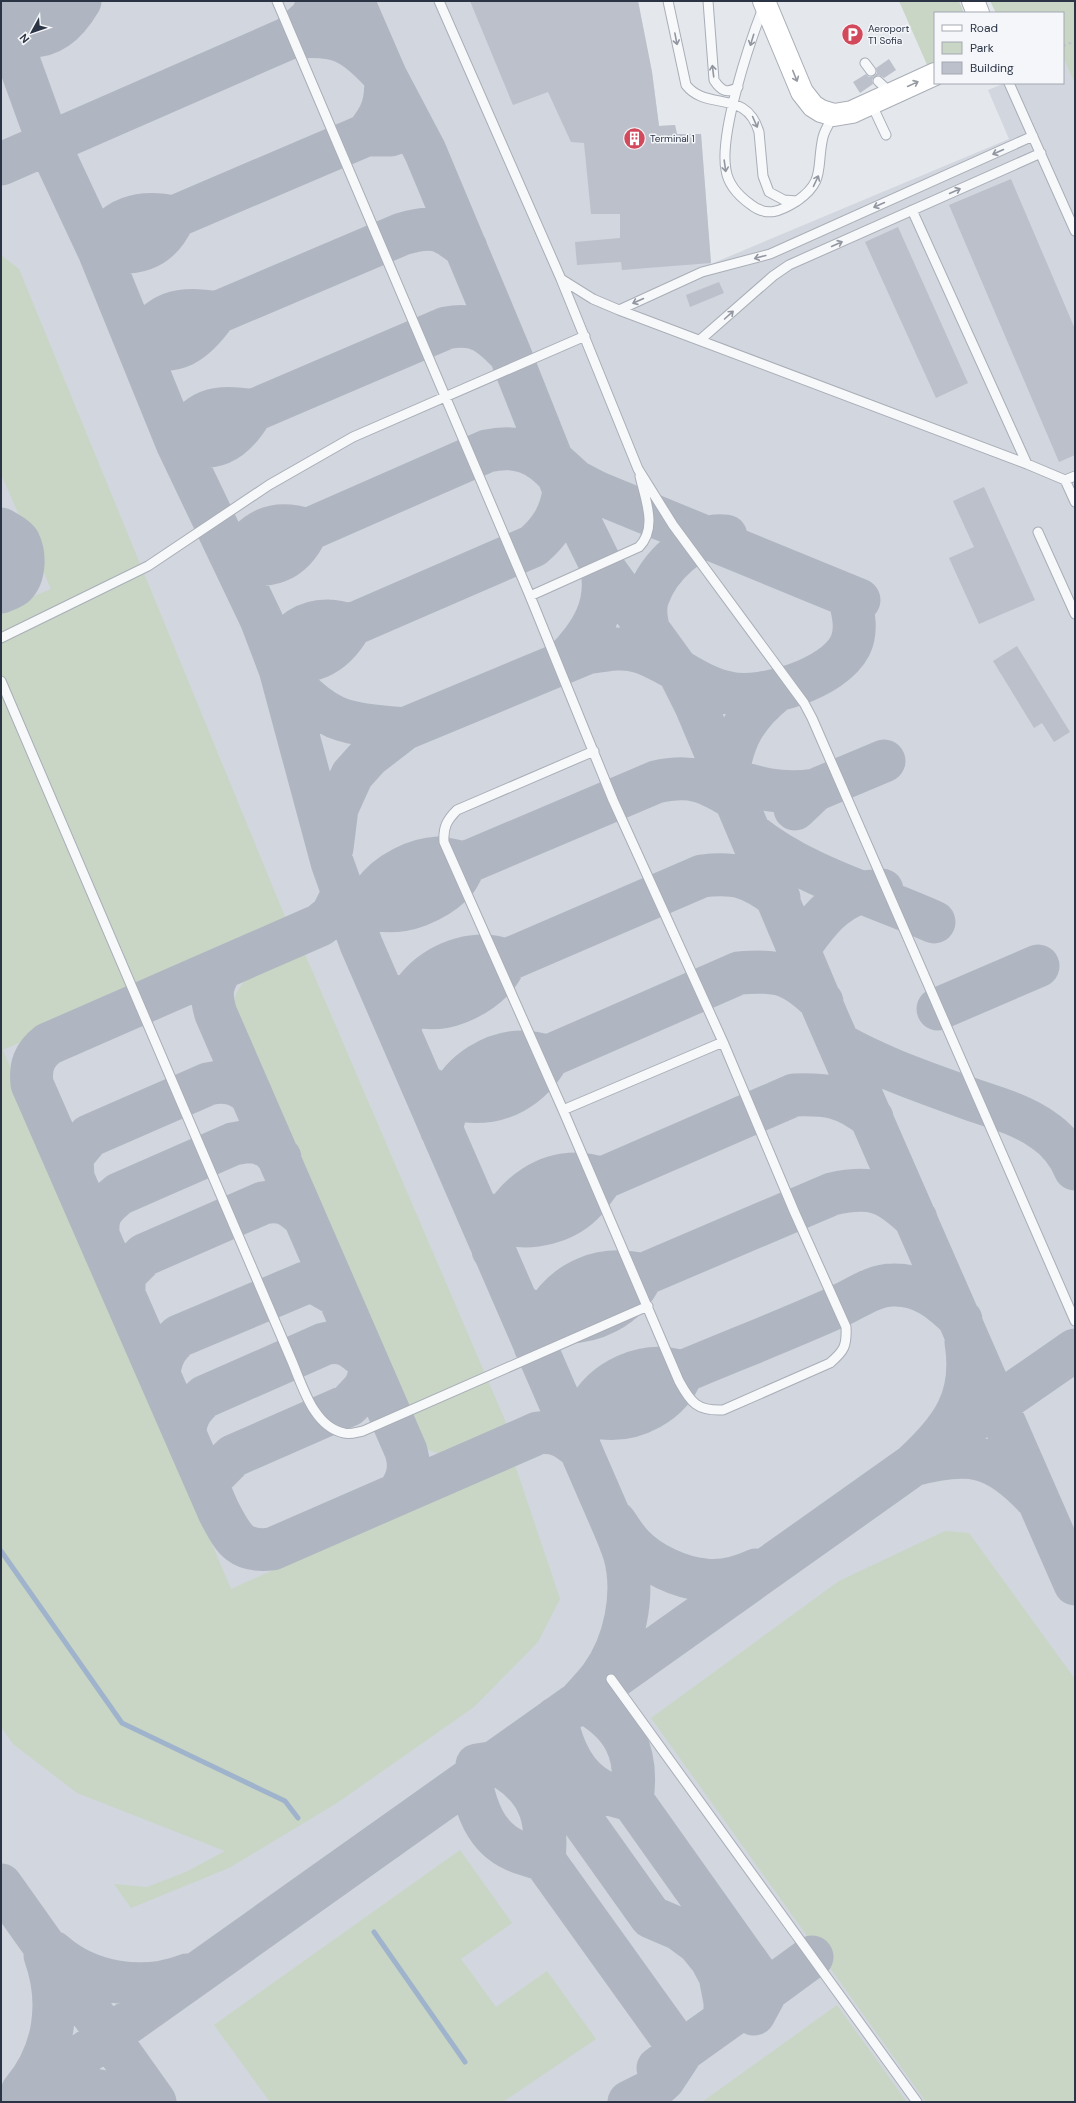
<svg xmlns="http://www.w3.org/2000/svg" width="1076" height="2103" viewBox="0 0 1076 2103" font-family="'DM Sans',sans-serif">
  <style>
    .built { fill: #d2d6de }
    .green { fill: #c9d6c5 }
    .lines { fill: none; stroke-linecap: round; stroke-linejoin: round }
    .stream { stroke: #9fb4cc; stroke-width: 5 }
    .taxiway { stroke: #b0b6c1; stroke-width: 43 }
    .building { fill: #bbc0ca }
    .lane-casing { stroke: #a9aeb7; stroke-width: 11 }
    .secondary-casing { stroke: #a9aeb7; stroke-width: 24 }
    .path { stroke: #c2c5cb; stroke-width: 2.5; stroke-dasharray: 3 3; stroke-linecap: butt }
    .lane { stroke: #f7f8fa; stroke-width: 9 }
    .secondary { stroke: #fff; stroke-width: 22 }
    .oneway { stroke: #9196a0 }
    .oneway2 { stroke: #959aa2 }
    .labels { text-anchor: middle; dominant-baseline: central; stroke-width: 3; stroke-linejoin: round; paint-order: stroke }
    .poi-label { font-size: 10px; fill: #2b3445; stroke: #f4f6f9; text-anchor: start }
  </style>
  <rect width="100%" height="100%" fill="#e4e7ec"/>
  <path class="built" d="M1 1H638L652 72 659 126 675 125 677 134H701L711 264 1009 139 988 90 1005 83H1063L1064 57 1075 84V2102H1Z"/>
  <path class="green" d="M899 1H959L964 13H935V64L928 67Z
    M990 1H1075V84L1063 57V13H996Z
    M1 255 19 269 288 924 3 1050 231 1589 514 1462 560 1599 538 1642 474 1707 337 1803 229 1868 131 1908 114 1884 147 1887 186 1872 225 1851 77 1793 13 1744 1 1727V610L51 589 1 474Z
    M296 954H305L507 1425 501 1438 471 1453 447 1457 424 1448 407 1428 238 1034C236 1027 233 1020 233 1013 232 975 268 967 296 954Z
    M945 1531 969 1533 1075 1679V2102H926L651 1718 839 1581Z
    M460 1850 512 1923 461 1959 496 2007 547 1971 596 2039 503 2102H270L214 2025Z
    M837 2005 907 2102H702Z"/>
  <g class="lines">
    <path class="stream" d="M1 1551 122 1723 285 1801 298 1818
      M374 1932 465 2062"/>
    <path class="taxiway" d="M38 1C24 8 16 18 8 31 42 44 63 30 80 1
      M353 1 386 77 425 151 510 354 564 490 600 563 679 672 696 706 827 1017 1075 1584
      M1 12 48 142 99 251 177 443 261 619 280 669 332 862 361 944 608 1513C614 1527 621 1542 625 1556 635 1595 625 1644 601 1677 595 1685 588 1692 581 1700
      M289 38 310 19 321 1
      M1 164 289 38C339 32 352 41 386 77 386 103 383 115 366 135
      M174 217C159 252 133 256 99 251 111 216 142 210 174 217L366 135H391
      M216 313C180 306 157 312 139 346 176 357 195 343 216 313L402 234C432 225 442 228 466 248
      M252 411C215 404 197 410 177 443 213 453 233 444 252 411L446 328C477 322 489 332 510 354
      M554 462 575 481 598 493 859 600
      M1 529C7 533 15 536 19 542 25 554 25 575 15 585 12 588 5 590 1 592
      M307 530C272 518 251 532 234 562 267 570 292 563 307 530L487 451C518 444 539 453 559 476
      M351 625C344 624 336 621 329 621 304 620 287 636 275 656 308 669 334 656 351 625L533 546C552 530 561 513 564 490
      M649 631C646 620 644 608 648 597 658 568 693 532 726 536
      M564 662C592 634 610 605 601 564
      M280 669C296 688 317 712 343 720 362 726 384 727 404 729
      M776 691C745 716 733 738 727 778 759 789 781 795 815 790
      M795 809 815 790 884 761
      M751 834C805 877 872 894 934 922
      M332 848 337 808 352 775 369 756 404 729 587 653C605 650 623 646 641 652 672 662 696 687 729 693 763 700 833 679 850 646 858 630 853 612 849 596
      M343 893 332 915 320 925 48 1044C34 1055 30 1066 32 1084L219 1512C233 1538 239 1553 272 1549L538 1433C556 1431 565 1436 579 1448
      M344 897C356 902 367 908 379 910 405 914 434 902 453 884 458 879 462 870 465 863
      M357 931C362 917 366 904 374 892 387 873 416 859 438 858 446 858 457 862 465 863L656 782C691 774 707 781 737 800
      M799 948C815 926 832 901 860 893 867 891 875 891 882 890
      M222 968C211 984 210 995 216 1014L406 1451C411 1468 408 1479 398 1494
      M384 992C395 997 406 1003 418 1006 444 1013 475 998 493 980 499 974 503 966 507 960
      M938 1009 1038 966
      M399 1031C402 1022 404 1011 408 1002 422 973 455 955 486 956 493 956 500 959 507 960L702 876C737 872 751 877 779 898
      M839 1044C881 1068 927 1083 973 1100 997 1108 1022 1115 1043 1130 1057 1139 1069 1154 1075 1169
      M428 1088C435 1091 442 1097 449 1099 454 1101 460 1101 465 1101 501 1105 531 1088 549 1056
      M441 1129C444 1119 446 1108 450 1099 461 1072 494 1051 524 1052 532 1052 541 1055 549 1056L739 973C780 970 792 973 822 1002
      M73 1176 72 1161 74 1154 89 1136 208 1084C226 1080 237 1083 251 1094
      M480 1211C487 1214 494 1219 502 1222 530 1232 567 1222 586 1200 592 1193 597 1185 603 1178
      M98 1233C97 1213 103 1207 119 1194L233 1144 244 1142H256L269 1147 280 1158
      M493 1250C496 1241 498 1229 503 1220 518 1193 546 1173 578 1174 586 1174 595 1177 603 1178L794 1095C828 1094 845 1096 872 1118
      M124 1293V1280L128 1271 144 1255 263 1203C281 1199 290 1204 303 1216
      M522 1307C533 1312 544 1320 556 1321 591 1326 627 1308 642 1275
      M535 1346C538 1336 540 1325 545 1316 565 1280 602 1265 642 1275L832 1194C872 1185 887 1191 916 1219
      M159 1373C161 1356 167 1346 179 1336L305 1283H316L337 1295
      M562 1404C575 1410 588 1417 602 1418 634 1422 671 1403 682 1372
      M974 1420 1075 1350
      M185 1433C185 1417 192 1408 204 1397L324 1344C343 1339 353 1347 366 1359
      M577 1444C579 1433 581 1423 586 1414 603 1379 645 1360 682 1372 734 1350 786 1330 837 1307 855 1299 873 1285 893 1285 922 1284 942 1301 961 1320
      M913 1465C969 1450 995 1454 1035 1497
      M211 1493 210 1482 214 1475 233 1456 349 1405 364 1389 369 1378V1367
      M615 1522C621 1530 626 1539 633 1546 650 1564 681 1578 705 1580 722 1582 741 1577 756 1570
      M581 1700C624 1723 639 1752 632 1800
      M556 1718C562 1748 574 1777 602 1791 611 1796 622 1797 632 1800L767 1990 683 2050 664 2079 651 2091 629 2102
      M477 1765C513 1758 536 1768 562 1792L651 1917 679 1929 698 1943 711 1959 720 1976 725 2002V2020
      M507 1770C541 1792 548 1821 544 1860
      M470 1779C476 1807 485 1837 514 1850 523 1854 534 1857 544 1860
      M544 1860 681 2051 658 2068
      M1 1885 155 2102
      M53 1952C89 1984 143 1992 187 1975
      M754 2014 767 1990 812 1957
      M22 2092C55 2053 62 2003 45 1955
      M29 2098C64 2083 100 2087 135 2102
      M16 2102 913 1465C952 1429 975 1398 966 1342"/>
  </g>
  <path class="building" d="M470 1H638L652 72 659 126 675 125 677 134H701L711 263 622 270 621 262 577 265 575 242 620 238V214H591L584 143 571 142 548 92 513 105Z
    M889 59 896 70 884 78 879 75 874 77 872 80 873 84 860 93 853 82 866 74 869 77 874 76 877 73 876 68Z
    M1011 179 1075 329V455L1059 462 949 205Z
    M898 227 968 383 936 398 865 242Z
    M719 282 724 293 690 307 686 295Z
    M984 487 1035 600 979 624 949 558 974 547 953 501Z
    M1017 646 1070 732 1054 742 1042 723 1034 728 993 661Z"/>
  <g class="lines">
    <defs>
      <path id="lane" d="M277 1 530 596 613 800 723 1042 794 1211 846 1327C847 1346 844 1351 830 1363L723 1410C697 1411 691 1403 679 1381L563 1110 444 842C443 827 447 820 457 810L594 751
        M439 1 561 279 593 299 619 310 1027 464 1065 480 1075 476
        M668 1 686 85C707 112 746 88 759 132L763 176 769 192 784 200 797 201C826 181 816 167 823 137 825 129 830 122 834 115
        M708 1 714 80C721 91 727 94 738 87
        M763 8C749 44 719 134 726 170 728 184 739 196 750 204 767 218 781 211 797 201
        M865 63 871 71
        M878 81 892 94
        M1009 83 1075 231
        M871 103 886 135
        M912 210 1027 464
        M561 279 638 469 673 525 804 703 812 718 1075 1321
        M619 310 702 272 770 254 1033 136
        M700 340 773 276 789 265 1041 153
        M1065 480 1075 502
        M1038 532 1075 614
        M530 596 639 547C658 528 645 499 640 476
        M1 638 148 566 269 485 353 437 585 336
        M1 681 291 1359C302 1384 313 1427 344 1433 350 1435 357 1432 363 1431L648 1306
        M563 1110 723 1042
        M611 1679 917 2102"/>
      <path id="secondary" d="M764 1 802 92 813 106 821 111 834 115 852 112 935 74
        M973 1 978 13"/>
    </defs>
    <use href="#lane" class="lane-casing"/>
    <use href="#secondary" class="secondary-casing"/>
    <path class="path" d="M1063 46 1075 41"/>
    <use href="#lane" class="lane"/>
    <use href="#secondary" class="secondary"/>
  </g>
  <defs><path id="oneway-shaft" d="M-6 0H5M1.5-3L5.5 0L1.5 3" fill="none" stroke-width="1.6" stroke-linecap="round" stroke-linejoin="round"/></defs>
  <g class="oneway">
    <use href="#oneway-shaft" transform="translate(676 39) rotate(79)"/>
    <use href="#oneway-shaft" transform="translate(752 40) rotate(107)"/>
    <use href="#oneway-shaft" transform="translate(713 71) rotate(-97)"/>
    <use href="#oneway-shaft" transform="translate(755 122) rotate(66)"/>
    <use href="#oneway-shaft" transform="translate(998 152) rotate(156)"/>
    <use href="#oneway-shaft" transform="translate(725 166) rotate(82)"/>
    <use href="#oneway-shaft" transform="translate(816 181) rotate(-65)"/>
    <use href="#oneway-shaft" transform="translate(955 191) rotate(-24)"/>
    <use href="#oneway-shaft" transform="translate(879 205) rotate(156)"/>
    <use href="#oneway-shaft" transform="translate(837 244) rotate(-24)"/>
    <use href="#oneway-shaft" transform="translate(760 257) rotate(165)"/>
    <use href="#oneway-shaft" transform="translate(638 301) rotate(156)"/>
    <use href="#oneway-shaft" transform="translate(729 315) rotate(-42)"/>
  </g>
  <g class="oneway2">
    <use href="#oneway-shaft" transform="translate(795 76) rotate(68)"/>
    <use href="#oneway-shaft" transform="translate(913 84) rotate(-25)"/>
  </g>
  <defs>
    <symbol id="parking-disc" viewBox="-11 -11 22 22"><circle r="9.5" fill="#d1495b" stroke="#f4f6f9"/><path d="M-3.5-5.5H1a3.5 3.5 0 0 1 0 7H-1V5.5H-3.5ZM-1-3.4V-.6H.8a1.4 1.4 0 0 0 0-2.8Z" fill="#fff"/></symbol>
    <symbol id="building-disc" viewBox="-11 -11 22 22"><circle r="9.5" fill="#d1495b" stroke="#f4f6f9"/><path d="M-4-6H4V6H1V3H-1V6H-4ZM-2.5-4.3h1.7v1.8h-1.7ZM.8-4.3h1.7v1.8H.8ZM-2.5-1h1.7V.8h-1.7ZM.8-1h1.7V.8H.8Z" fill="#fff"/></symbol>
  </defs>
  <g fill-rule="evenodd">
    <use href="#parking-disc" x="840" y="22" width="25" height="25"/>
    <use href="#building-disc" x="622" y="126" width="25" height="25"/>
  </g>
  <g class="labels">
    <g class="poi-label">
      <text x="868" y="28">Aeroport<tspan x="868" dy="12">T1 Sofia</tspan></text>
      <text x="650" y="138">Terminal 1</text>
    </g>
  </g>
  <rect width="1076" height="2103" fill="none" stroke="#2b3445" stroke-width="4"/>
  <rect x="934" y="12" width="130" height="72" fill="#f4f6f9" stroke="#a4a8b1"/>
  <rect x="942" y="25" width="20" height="6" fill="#ffffff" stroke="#a4a8b1"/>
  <text x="970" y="32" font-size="12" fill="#2b3445">Road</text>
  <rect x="942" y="42" width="20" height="12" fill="#c9d6c5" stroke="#a4a8b1"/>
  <text x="970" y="52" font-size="12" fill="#2b3445">Park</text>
  <rect x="942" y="62" width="20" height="12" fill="#bbc0ca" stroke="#a4a8b1"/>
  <text x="970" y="72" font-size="12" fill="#2b3445">Building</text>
  <g transform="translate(32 32) rotate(230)" stroke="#f4f6f9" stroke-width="3" paint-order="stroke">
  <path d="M0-3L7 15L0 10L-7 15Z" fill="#2b3445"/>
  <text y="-6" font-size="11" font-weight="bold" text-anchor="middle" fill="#2b3445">N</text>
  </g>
</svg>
